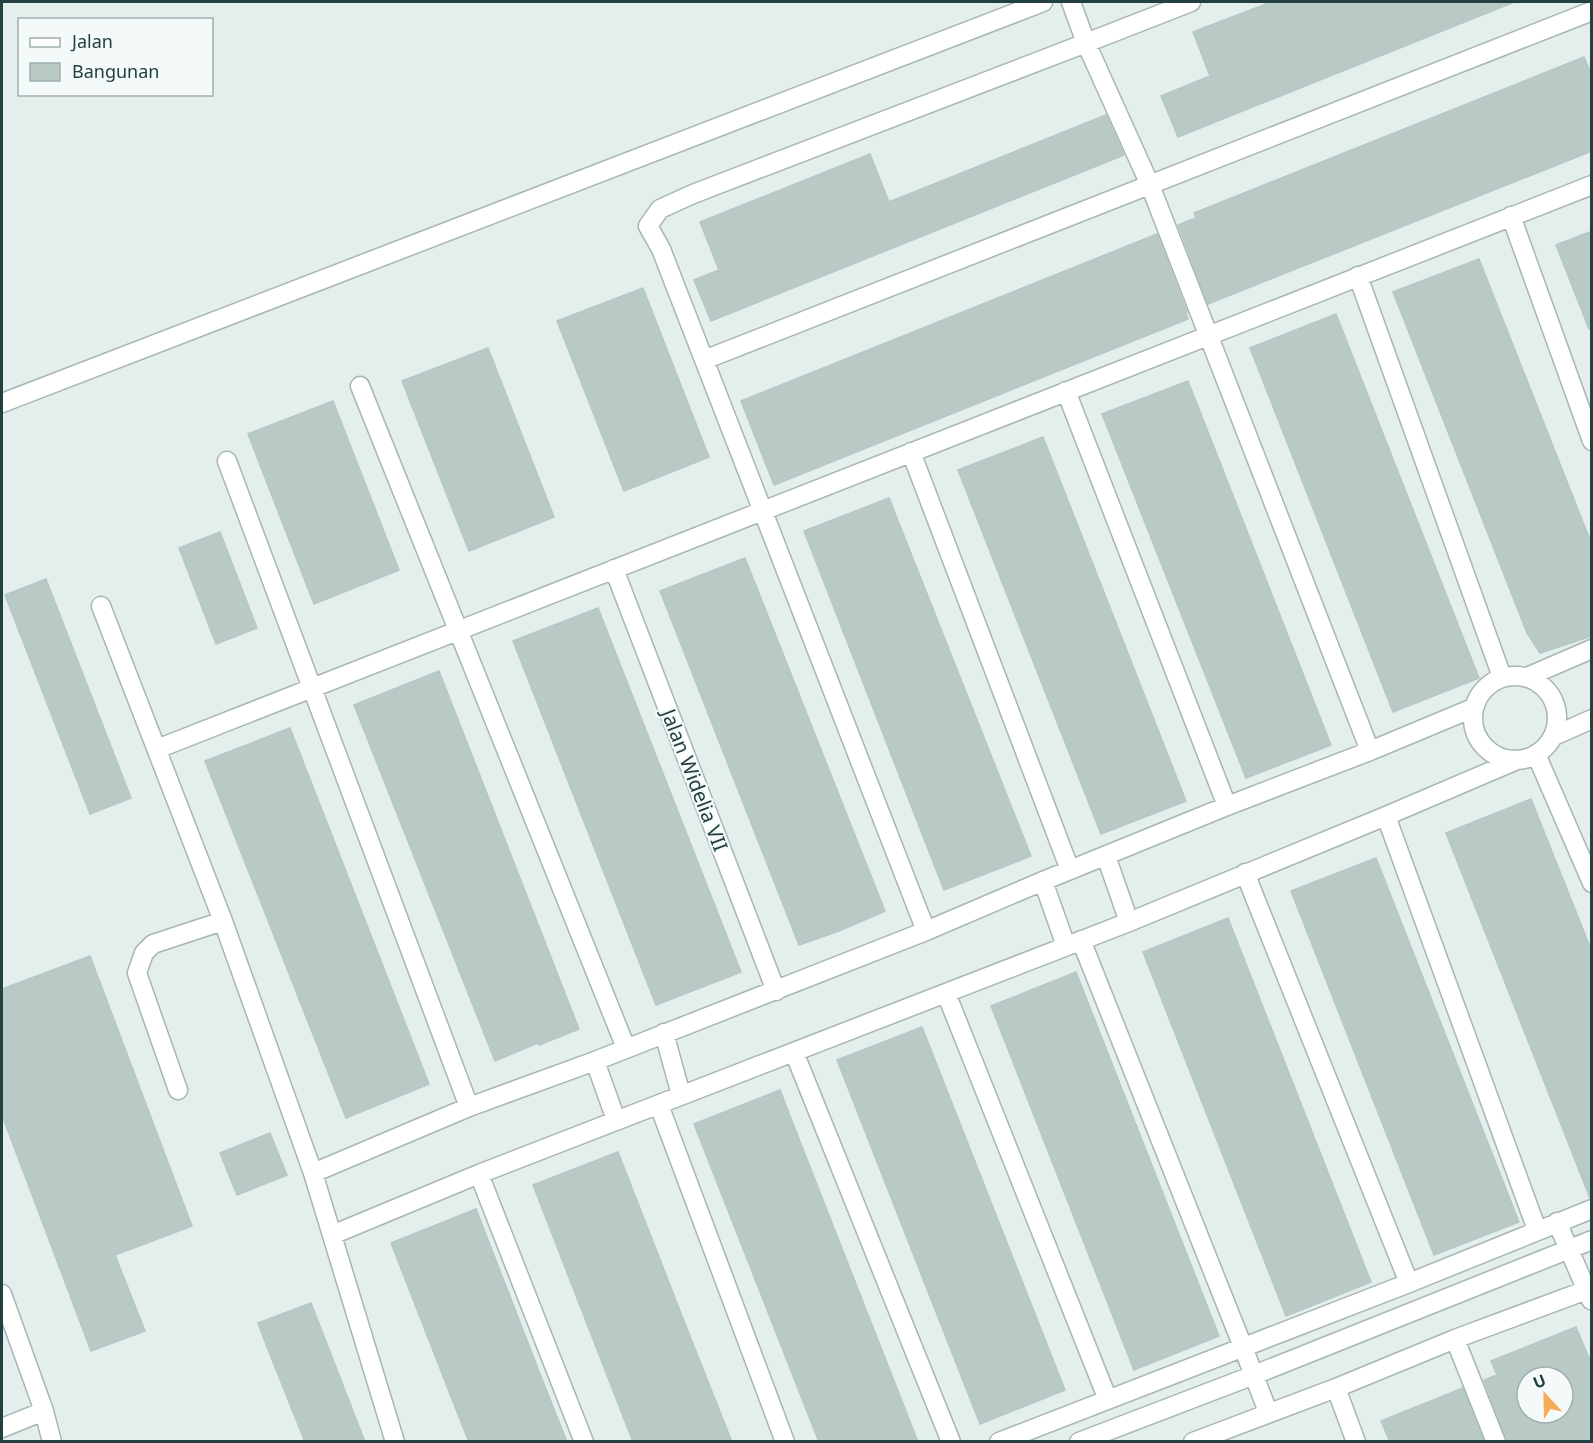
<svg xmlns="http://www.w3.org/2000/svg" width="1593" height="1443" viewBox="0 0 1593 1443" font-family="'Noto Sans',sans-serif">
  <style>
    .building { fill: #b9c9c6; stroke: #b6c8c6; stroke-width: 1.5; fill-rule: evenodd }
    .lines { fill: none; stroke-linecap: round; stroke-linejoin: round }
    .minor-casing { stroke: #a6b6b5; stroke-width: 21 }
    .minor { stroke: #fff; stroke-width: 18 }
    .labels { text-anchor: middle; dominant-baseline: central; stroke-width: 4.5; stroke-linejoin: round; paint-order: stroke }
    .street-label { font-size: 20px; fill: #224040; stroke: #f4faf9 }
  </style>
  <rect width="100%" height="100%" fill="#e4eeec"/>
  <path class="building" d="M1271 2H1512V3L1178 137 1161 96 1210 76 1193 32Z
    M1584 57 1592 76V151L1208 304 1178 225 1196 218 1194 213Z
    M1106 115 1124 155 711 321 694 280 719 270 700 222 870 154 889 202Z
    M1592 231V329H1589L1556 245Z
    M1157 234 1187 312 1186 313 1188 319 774 485 741 401Z
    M1479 259 1592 545V636L1540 653 1527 633 1393 292Z
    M643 288 709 457 624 491 557 321Z
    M1336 314 1479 678 1393 712 1250 348Z
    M488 348 554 517 469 551 402 381Z
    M1188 381 1331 745 1246 778 1102 414Z
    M333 401 399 570 314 604 248 434Z
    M1043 437 1186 801 1101 834 958 470Z
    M889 498 1031 856 944 890 804 531Z
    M220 532 257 628 216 644 179 548Z
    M745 558 885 911 839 931 799 945 660 591Z
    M46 579 131 798 90 814 5 595Z
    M598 608 741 972 656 1005 513 641Z
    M439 671 579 1029 539 1045 538 1043 495 1061 354 705Z
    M290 728 429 1084 346 1118 205 761Z
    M1531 799 1592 952 1590 1198 1446 833Z
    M1376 858 1519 1222 1434 1255 1291 891Z
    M1228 918 1371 1282 1286 1316 1143 952Z
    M90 956 192 1226 115 1255 145 1331 91 1351 2 1115V989Z
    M1076 972 1219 1336 1134 1370 991 1006Z
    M922 1027 1065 1390 980 1424 837 1060Z
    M780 1090 799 1139 918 1442H819L742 1246 694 1124Z
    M270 1133 287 1175 237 1195 220 1153Z
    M618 1152 684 1321 732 1442H633L533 1185Z
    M476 1209 542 1379 567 1442H469L457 1412 391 1243Z
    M311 1303 320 1326 365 1442H305L267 1347 258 1323Z
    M1576 1327 1592 1365V1442H1507L1484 1380 1497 1375 1491 1361ZM1527 1377H1563V1413H1527Z
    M1463 1388 1484 1442H1390L1381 1421Z"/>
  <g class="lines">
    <defs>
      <path id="minor" d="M1191 2 1086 43 1150 185 1370 751
        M1511 216 1592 441
        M1358 276 1502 677
        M704 360 1592 11
        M360 386 626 1048
        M1066 391 1227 806
        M2 403 1043 2
        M911 452 1070 870
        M227 461 469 1107
        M614 569 776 991
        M101 606 223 921 313 1173 395 1442
        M1473 718a42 42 0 1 1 84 0a42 42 0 1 1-84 0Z
        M1527 677 1592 649
        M1554 736 1592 719
        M157 749 1592 185
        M1536 754 1592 883
        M1386 816 1537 1230
        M1106 856 1129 922
        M1245 873 1409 1283
        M1043 881 1066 946
        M926 931 673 280 661 249 648 226 660 209 693 194 1086 43 1071 2
        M1081 940 1243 1347 1268 1412
        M946 993 1108 1400
        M664 1033 681 1095
        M794 1052 951 1442
        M595 1061 616 1120
        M178 1090 137 973 144 953 153 944 223 921
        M659 1105 785 1442
        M313 1173 469 1107 595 1061 926 931 1043 881 1227 806 1370 751 1473 708
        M479 1174 584 1442
        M1557 1222 1591 1300
        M332 1235 479 1174 1129 922 1386 816 1517 760
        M2 1294 44 1411 52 1442
        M1455 1339 1496 1442
        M1336 1388 1356 1442
        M2 1428 44 1411
        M999 1442 1409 1283 1592 1209
        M1079 1442 1254 1375 1592 1240
        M1193 1442 1336 1388 1455 1339 1592 1288"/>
    </defs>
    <use href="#minor" class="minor-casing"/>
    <use href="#minor" class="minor"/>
  </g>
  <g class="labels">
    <g class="street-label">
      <text transform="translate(695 780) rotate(69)">Jalan Widelia VII</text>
    </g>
  </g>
  <rect width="1593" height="1443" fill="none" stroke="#224040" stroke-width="6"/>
  <rect x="18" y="18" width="195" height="78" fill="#f4faf9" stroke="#a0b0af" stroke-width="1.5"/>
  <rect x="30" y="38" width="30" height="9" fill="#ffffff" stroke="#a0b0af" stroke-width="1.5"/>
  <text x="72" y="48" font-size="18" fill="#224040">Jalan</text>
  <rect x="30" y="63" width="30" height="18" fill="#b9c9c6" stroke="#a0b0af" stroke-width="1.5"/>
  <text x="72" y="78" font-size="18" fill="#224040">Bangunan</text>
  <g transform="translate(1545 1395) rotate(338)"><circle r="28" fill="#f4faf9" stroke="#a0b0af" stroke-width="1.5"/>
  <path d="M0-4.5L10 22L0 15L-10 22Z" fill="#f7ad58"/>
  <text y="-9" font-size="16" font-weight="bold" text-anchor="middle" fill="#224040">U</text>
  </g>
</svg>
